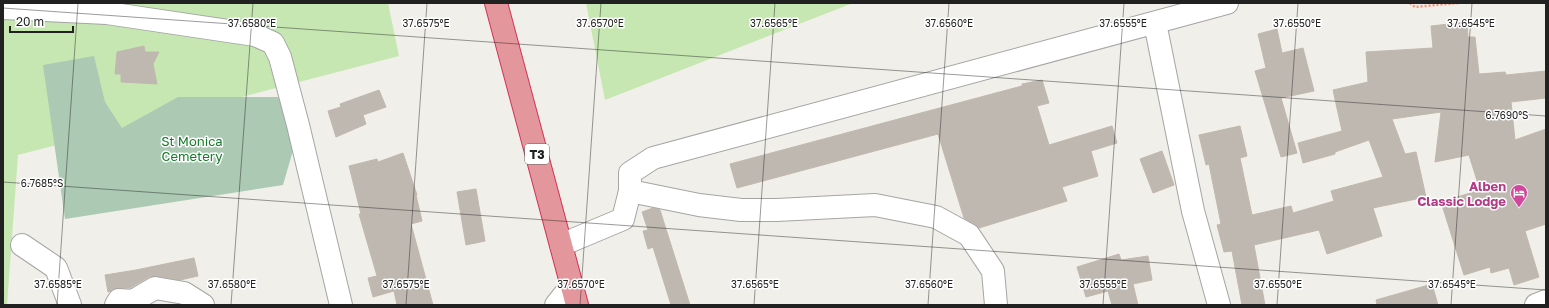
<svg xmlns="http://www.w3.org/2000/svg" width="1549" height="308" viewBox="0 0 1549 308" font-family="'Golos Text',sans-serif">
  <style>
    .grass { fill: #c6e7b2 }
    .cemetery { fill: #abc9b3 }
    .building { fill: #beb8b1; stroke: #c2b8ac }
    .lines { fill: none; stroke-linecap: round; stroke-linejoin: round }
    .minor-casing { stroke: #a5a5a5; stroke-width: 24 }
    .highway-casing { stroke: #d23356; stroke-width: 24 }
    .path { stroke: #f29479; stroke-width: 2.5; stroke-dasharray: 2 2; stroke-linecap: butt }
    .minor { stroke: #fff; stroke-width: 22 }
    .highway { stroke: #e3969b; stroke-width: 22 }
    .ticks { fill: none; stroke: #212121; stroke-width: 1; stroke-opacity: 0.45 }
    .labels { text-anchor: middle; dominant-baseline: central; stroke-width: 3; stroke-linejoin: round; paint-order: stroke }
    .shield { fill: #fff; stroke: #646464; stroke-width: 1 }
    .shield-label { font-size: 12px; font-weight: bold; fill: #212121 }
    .park-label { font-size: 13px; fill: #137c28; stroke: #fff }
    .hotel-label { font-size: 13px; font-weight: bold; fill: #b23c85; stroke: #fff; text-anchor: end }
    .ticks-label { font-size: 10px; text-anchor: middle; fill: #212121; stroke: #fff; stroke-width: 3; stroke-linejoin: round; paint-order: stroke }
  </style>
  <rect width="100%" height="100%" fill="#f1efe9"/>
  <path class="grass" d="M3 3H388L399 56 18 155 7 305H3Z
    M586 3H853L605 100Z"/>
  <path class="cemetery" d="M94 56 105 102 122 128 178 97H278L296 140 283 185 65 219 43 65Z"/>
  <path class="building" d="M1467 22 1468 37H1475L1479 74 1505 72 1506 75 1546 71V98L1511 102 1515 140 1546 129V224L1525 231 1539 277 1514 285 1509 268 1491 273 1490 267 1464 275 1441 202 1480 190 1469 155 1435 162 1441 112 1392 119 1405 154 1416 152 1426 197 1373 208 1382 236 1327 254 1319 230 1254 245 1265 305H1242L1232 251 1224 252 1217 225 1221 224 1209 164 1206 165 1199 135 1240 126 1247 156 1240 158 1252 215 1291 206 1293 213 1334 201 1331 191 1383 177 1369 140 1335 152V154L1303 163 1298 143 1342 131 1333 90 1368 82 1366 52 1433 48 1431 26Z
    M1277 29 1282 53 1303 48 1314 91 1281 98 1297 153 1281 157 1255 71 1266 68 1258 34Z
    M144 46 145 52H159L153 64 157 84 121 82V74H115L117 52Z
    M1042 80 1049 103 1037 106 1049 145 1112 126 1117 143 1091 151 1098 176 1062 187 1067 201 979 228 964 218 938 134 737 188 730 164 1022 86V84Z
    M379 90 386 107 363 115 366 124 336 137 328 111 341 107 340 104Z
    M1162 151 1174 185 1153 193 1140 159Z
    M403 153 417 195H416L422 221 411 224 433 305H397L394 291 373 297 368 278 377 276 359 214H361L349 166 377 159 378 162Z
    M476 189 485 241 466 245 457 192Z
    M653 208 660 210 690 305H671L653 247 648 249 643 231 648 230 642 212Z
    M1119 254 1121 260 1148 256 1152 280 1133 284 1138 305H1112L1108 291 1086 297 1077 267Z
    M194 258 198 276 180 280 157 276 149 277 130 288H119L108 292 105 275 136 270Z
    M1432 284 1438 305H1377L1376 300Z"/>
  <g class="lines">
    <defs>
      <path id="minor" d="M3 8 107 13 255 35 273 43 280 57 298 125 341 305
        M1155 23 1193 211 1219 305
        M630 191 699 205 741 210H777L875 205 936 217 969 235 993 271 996 305
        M22 245 56 268 70 305
        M561 245 623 219 630 191V173L653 158 1227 3
        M116 305 119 300 133 301 155 288 184 293 203 305
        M556 305 572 285
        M1536 305 1546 301"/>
      <path id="highway" d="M496 3 577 305"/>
    </defs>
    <use href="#minor" class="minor-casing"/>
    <use href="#highway" class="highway-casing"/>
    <path class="path" d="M1410 3 1415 7 1458 3"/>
    <use href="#minor" class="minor"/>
    <use href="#highway" class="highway"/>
  </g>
  <path class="ticks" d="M3 8 1546 116M3 182 1546 290M57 305 78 3M231 305 253 3M406 305 427 3M580 305 601 3M754 305 775 3M928 305 949 3M1103 305 1124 3M1277 305 1298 3M1451 305 1472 3"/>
  <defs>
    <symbol id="hotel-pin" viewBox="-11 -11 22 30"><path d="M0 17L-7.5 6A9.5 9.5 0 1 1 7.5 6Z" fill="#d1479c" stroke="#fff"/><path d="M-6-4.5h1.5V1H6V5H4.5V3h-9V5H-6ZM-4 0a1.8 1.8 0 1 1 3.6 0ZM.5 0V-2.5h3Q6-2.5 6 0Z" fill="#fff"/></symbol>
  </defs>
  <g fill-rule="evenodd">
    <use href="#hotel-pin" x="1509" y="183" width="20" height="27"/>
  </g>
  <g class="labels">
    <rect class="shield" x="525" y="144" width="24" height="20" rx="3"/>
    <g class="shield-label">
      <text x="537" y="154">T3</text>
    </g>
    <g class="park-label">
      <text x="192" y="141">St Monica<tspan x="192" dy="15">Cemetery</tspan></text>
    </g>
    <g class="hotel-label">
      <text x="1506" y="186">Alben<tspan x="1506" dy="15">Classic Lodge</tspan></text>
    </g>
  </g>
  <g class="ticks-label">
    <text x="252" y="27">37.6580°E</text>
    <text x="426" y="27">37.6575°E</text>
    <text x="600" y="27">37.6570°E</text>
    <text x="774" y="27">37.6565°E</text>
    <text x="949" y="27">37.6560°E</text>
    <text x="1123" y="27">37.6555°E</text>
    <text x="1297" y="27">37.6550°E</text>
    <text x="1471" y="27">37.6545°E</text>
    <text x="1507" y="119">6.7690°S</text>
    <text x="42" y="187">6.7685°S</text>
    <text x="58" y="288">37.6585°E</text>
    <text x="232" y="288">37.6580°E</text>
    <text x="406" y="288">37.6575°E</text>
    <text x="581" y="288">37.6570°E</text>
    <text x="755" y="288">37.6565°E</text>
    <text x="929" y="288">37.6560°E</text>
    <text x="1103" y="288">37.6555°E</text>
    <text x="1278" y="288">37.6550°E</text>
    <text x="1452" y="288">37.6545°E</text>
  </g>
  <rect width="1549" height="308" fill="none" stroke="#212121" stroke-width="8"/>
  <path d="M10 26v6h63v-6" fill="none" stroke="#212121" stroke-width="2"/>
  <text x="16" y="26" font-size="12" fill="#212121" stroke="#ffffff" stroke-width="3" paint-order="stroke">20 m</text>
</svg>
